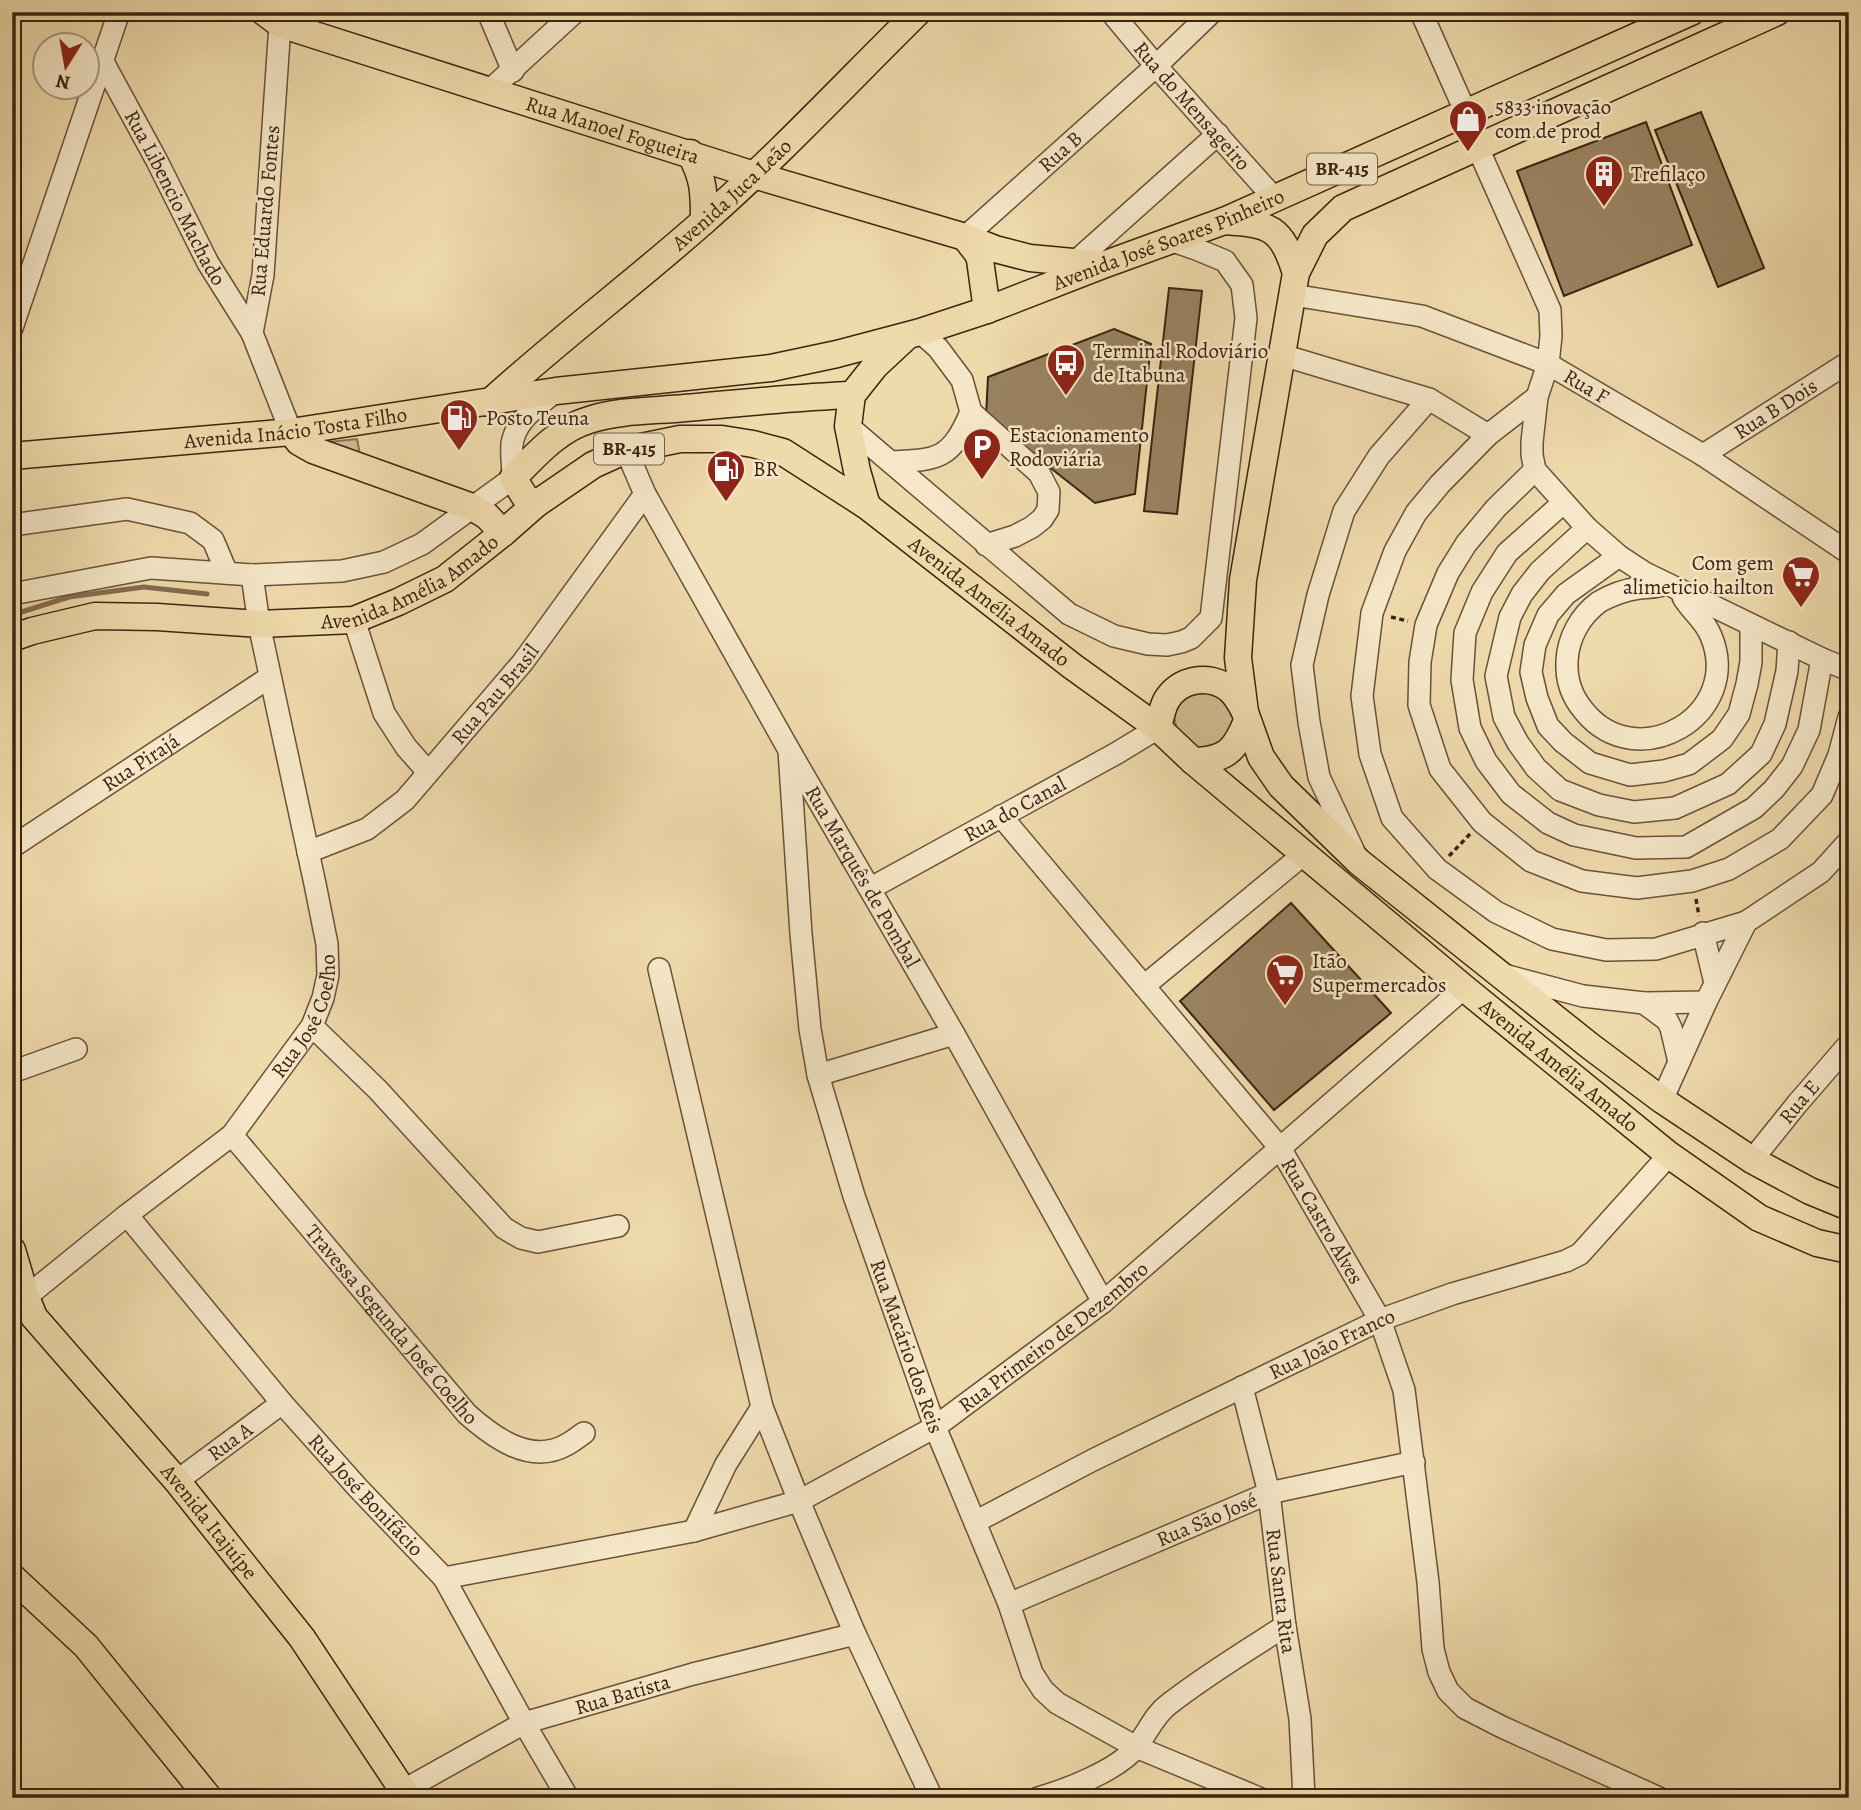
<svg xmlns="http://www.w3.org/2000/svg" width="1861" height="1810" viewBox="0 0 1861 1810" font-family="Alegreya,serif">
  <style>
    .green { fill: #d1bb91; stroke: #866f51; stroke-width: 2 }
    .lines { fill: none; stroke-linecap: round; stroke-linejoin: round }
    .stream { stroke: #836c4e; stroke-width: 5 }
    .building { fill: #998261; stroke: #3c2311; stroke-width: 2 }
    .minor-casing { stroke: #695138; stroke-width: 24 }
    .major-casing { stroke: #3c2311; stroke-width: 29 }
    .path { stroke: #3c2311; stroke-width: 3.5; stroke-dasharray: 5 3.5; stroke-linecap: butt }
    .minor { stroke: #f5e7c8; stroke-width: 21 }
    .major { stroke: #efdaab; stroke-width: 26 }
    .labels { text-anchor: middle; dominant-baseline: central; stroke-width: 5; stroke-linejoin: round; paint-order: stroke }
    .shield { fill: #f5e7c8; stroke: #745e48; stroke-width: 2 }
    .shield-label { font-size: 19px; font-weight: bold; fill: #3c2311 }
    .street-label { font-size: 21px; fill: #3c2311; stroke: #f5e7c8 }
    .poi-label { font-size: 21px; fill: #3c2311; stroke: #f5e7c8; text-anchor: start }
  </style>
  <rect width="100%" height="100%" fill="#efdaab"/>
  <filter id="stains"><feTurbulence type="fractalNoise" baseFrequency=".00286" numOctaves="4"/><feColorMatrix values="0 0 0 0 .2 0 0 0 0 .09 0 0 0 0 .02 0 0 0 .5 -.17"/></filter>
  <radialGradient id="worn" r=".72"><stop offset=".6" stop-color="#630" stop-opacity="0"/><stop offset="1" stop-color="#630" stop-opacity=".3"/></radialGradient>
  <path class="green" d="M357 439 361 460 309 444Z
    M1212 688 1235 716 1223 742C1217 744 1209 748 1202 748 1179 747 1162 708 1185 695 1193 691 1204 690 1212 688Z"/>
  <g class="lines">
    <path class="stream" d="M12 615 69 597 144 587 207 594"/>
  </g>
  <path class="building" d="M1701 112 1764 268 1718 287 1655 130Z
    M1646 122 1692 245 1564 296 1517 171Z
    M1169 288 1202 291 1177 514 1144 511Z
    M1114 329 1151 344 1135 494 1095 503 986 417 988 377Z
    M1291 903 1391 1013 1274 1110 1180 1001Z"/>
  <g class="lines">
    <defs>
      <g id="minor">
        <path d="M488 12 513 71"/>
        <path id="s1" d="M1111 12 1156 66 1275 199"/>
        <path d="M1421 12 1466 113"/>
        <path d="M280 24 263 275 252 333 291 432"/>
        <path id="s2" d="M102 60 157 161 208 263 252 333"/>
        <path d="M490 90 575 12"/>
        <path d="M1477 146 1550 310 1551 336 1548 364 1537 397 1532 442V455L1535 470 1587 528 1619 556 1645 573 1822 659 1849 670"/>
        <path id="s3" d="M965 237 1156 66 1212 12"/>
        <path d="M1075 262 1218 134"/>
        <path id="s4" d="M1293 295 1422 316 1548 364 1703 455 1849 553"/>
        <path d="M12 328 119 12"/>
        <path d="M1282 355 1429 399 1488 435"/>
        <path d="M1537 397 1488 435 1440 484 1416 513 1395 551 1372 613 1362 696 1370 754 1392 818 1437 869 1496 912 1552 939 1606 950 1656 949 1746 922"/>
        <path d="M971 412 1039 473 1049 492 1048 510 1042 519 1032 527 1015 536 986 545"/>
        <path d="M848 426 1069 614 1114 636 1148 644 1167 645 1181 642 1191 638 1211 618 1246 318 1242 285 1225 261 1196 249 1170 240"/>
        <path id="s5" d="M626 450 645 494 789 750 954 1034 1103 1302"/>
        <path id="s6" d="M1703 455 1849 362"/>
        <path d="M891 462C939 460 951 459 971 412L962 380 938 348 920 332"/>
        <path d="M1535 470 1496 508 1466 544 1448 573 1426 625 1420 662 1419 705 1440 769 1482 822 1531 861 1582 881 1637 888 1692 881 1729 869 1780 839 1822 795 1839 755 1849 717"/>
        <path d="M1563 503 1507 553 1482 592 1465 633 1462 680 1470 728 1486 761 1511 794 1548 823 1574 835 1636 848 1686 847 1754 808 1774 789 1792 766 1809 730 1822 659"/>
        <path d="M12 525 127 509 190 523 213 540 227 573"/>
        <path d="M1587 528 1540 571 1522 594 1510 617 1496 676 1504 717 1518 743 1536 768 1560 790 1599 805 1634 812 1675 808 1728 784 1761 754 1775 724 1787 671 1789 642"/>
        <path d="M1619 556 1566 594 1548 615 1535 645 1531 672 1537 698 1548 726 1563 742 1590 763 1630 775 1664 771 1689 764 1722 739 1739 714 1747 684 1751 662V625"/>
        <path d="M1665 584C1656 588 1649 587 1639 588 1625 590 1611 595 1599 602 1580 616 1568 638 1567 661 1566 679 1572 697 1584 711 1637 777 1744 715 1711 636 1705 620 1691 611 1683 597"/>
        <path d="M12 594 151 568 252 575 342 571 384 562 422 544 513 478C513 467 511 455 512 444 516 419 538 406 556 391"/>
        <path d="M354 620 384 713 406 747 428 772"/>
        <path id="s7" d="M789 750 801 934 810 1029 818 1075 854 1196 935 1427 1009 1604 1032 1673 1043 1690 1057 1703 1136 1747 1259 1798"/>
        <path id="s8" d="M1001 816 1280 1148 1380 1320 1404 1390 1428 1582 1433 1649 1439 1672 1448 1691 1465 1708 1502 1727 1659 1798"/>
        <path id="s9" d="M12 847 270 677"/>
        <path id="s10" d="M308 852 367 829 405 800 523 662 645 494"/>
        <path d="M1355 854 1319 777 1309 722 1302 665 1318 595 1344 511 1379 456 1429 399"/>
        <path id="s11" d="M871 888 1117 753 1158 728"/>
        <path d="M1703 933 1715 983"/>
        <path d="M659 969 762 1407 799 1501 855 1634 932 1798"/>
        <path d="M1504 975 1583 996 1644 1003 1706 1002"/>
        <path d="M1144 986 1304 854"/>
        <path d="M1644 1003 1667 1020 1671 1028 1679 1062"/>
        <path d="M312 1026 378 1090 504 1228 521 1238 538 1242 618 1226"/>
        <path d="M12 1072 76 1049"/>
        <path d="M818 1075 954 1034"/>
        <path d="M1662 1100 1706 1002 1746 922 1821 872 1849 841"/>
        <path id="s12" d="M232 1135 467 1414C493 1437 530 1465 566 1445 572 1442 578 1437 584 1433"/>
        <path id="s13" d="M1752 1160 1797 1104 1849 1044"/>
        <path id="s14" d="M127 1215 282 1403 358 1488 444 1578 524 1723 568 1798"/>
        <path id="s15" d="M26 1297 127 1215 232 1135 312 1026 323 998 328 975 327 944 315 884 259 624 252 575"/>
        <path id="s16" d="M1242 1387 1269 1493 1285 1626 1300 1719 1304 1798"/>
        <path id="s17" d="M177 1481 282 1403"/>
        <path id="s18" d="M975 1522 1093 1460 1380 1320 1452 1294 1566 1261 1580 1254 1669 1155"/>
        <path d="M694 1531 726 1464 762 1407"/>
        <path id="s19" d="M444 1578 694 1531 799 1501 935 1427 1103 1302 1464 988"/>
        <path id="s20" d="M1009 1604 1269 1493 1414 1462"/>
        <path id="s21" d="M404 1790 524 1723 693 1674 855 1634"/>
        <path d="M1038 1798C1066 1790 1119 1770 1137 1746 1148 1732 1154 1715 1169 1704 1206 1675 1246 1651 1285 1626"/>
      </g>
      <g id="major">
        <path id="s22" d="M264 12 280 24 754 175 965 237 995 249 1030 258 1094 264"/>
        <path d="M1777 12 1343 208 1315 235 1296 273 1243 580 1238 658 1245 712 1261 757 1281 786 1359 862 1590 1046 1662 1100 1752 1160 1810 1191 1849 1207"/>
        <path d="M690 153C704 179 704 192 704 221"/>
        <path d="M1224 221C1271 224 1281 227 1296 273"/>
        <path d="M965 237 978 254 980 260 987 310"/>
        <path id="s23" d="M489 403C558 340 634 283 704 221 779 155 847 82 918 12"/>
        <path d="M291 432 299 442 313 450 472 507 487 516 503 533"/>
        <path id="s24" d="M12 456 291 432 556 391 771 368 837 354 920 332 987 310 1103 265 1224 221 1691 12"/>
        <path d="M536 504 525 497 513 478C535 456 558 429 589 420 619 410 654 411 685 408 741 403 796 397 852 395"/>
        <path d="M867 506 857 471 848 426 852 395 875 366 904 339"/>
        <path id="s25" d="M12 638 32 631 95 616 157 617 259 624 354 620 398 602 445 579 503 533 536 504 593 465 626 450 680 439H722L753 444 783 452 867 506 1072 666 1158 728 1193 761 1464 988 1669 1155 1759 1218 1817 1243 1849 1250"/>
        <path d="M1158 728C1160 719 1162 709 1166 701 1178 679 1209 673 1229 689 1236 695 1241 704 1245 712"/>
        <path d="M1193 761C1227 760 1235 750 1247 721"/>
        <path id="s26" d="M12 1250 26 1297 34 1317 177 1481 302 1638 408 1798"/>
        <path d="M12 1577 86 1646 209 1798"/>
      </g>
    </defs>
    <use href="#minor" class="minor-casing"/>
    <use href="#major" class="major-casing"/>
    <path class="path" d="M1391 617 1408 621
      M1449 856 1470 834
      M1696 899 1699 916"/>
    <use href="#minor" class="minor"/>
    <use href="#major" class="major"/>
  </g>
  <defs>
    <symbol id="shop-pin" viewBox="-11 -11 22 30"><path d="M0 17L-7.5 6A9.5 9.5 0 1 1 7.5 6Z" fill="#8f2418" stroke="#f5e7c8"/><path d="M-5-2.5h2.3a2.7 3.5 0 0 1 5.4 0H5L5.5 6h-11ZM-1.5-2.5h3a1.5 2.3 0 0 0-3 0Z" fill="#fff"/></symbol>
    <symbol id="building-pin" viewBox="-11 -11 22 30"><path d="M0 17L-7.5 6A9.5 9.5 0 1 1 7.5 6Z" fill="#8f2418" stroke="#f5e7c8"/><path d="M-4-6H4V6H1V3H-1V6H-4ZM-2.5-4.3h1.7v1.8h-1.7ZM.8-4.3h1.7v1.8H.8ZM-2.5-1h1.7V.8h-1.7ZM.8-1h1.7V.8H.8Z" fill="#fff"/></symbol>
    <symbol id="bus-pin" viewBox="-11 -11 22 30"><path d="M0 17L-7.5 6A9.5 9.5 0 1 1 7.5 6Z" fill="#8f2418" stroke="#f5e7c8"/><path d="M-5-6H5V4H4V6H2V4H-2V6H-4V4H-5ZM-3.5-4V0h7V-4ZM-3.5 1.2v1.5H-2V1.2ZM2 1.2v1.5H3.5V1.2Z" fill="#fff"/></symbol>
    <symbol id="fuel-pin" viewBox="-11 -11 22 30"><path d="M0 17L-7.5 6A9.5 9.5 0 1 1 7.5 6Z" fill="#8f2418" stroke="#f5e7c8"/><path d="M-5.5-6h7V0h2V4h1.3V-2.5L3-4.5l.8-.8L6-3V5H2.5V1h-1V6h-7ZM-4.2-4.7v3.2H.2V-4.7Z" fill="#fff"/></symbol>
    <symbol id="parking-pin" viewBox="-11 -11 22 30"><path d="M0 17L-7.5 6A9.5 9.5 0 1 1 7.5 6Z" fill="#8f2418" stroke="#f5e7c8"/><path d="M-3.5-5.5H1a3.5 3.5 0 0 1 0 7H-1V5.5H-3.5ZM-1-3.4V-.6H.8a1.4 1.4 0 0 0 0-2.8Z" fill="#fff"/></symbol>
    <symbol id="supermarket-pin" viewBox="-11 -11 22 30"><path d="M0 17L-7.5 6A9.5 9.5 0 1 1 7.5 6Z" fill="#8f2418" stroke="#f5e7c8"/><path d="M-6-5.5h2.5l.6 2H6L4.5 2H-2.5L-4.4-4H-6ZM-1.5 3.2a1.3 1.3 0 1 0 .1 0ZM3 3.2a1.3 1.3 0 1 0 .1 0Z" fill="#fff"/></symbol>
  </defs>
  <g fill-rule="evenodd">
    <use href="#shop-pin" x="1446" y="97" width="44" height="60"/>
    <use href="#building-pin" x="1582" y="152" width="44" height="60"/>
    <use href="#bus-pin" x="1044" y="341" width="44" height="60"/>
    <use href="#fuel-pin" x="437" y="396" width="44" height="60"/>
    <use href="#parking-pin" x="960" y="425" width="44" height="60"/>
    <use href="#fuel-pin" x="704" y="447" width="44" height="60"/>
    <use href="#supermarket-pin" x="1779" y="553" width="44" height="60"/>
    <use href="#supermarket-pin" x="1263" y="951" width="44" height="60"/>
  </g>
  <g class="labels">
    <g class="shield">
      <rect x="1307" y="153.5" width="70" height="31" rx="5"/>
      <rect x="594" y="433.5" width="70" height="31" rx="5"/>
    </g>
    <g class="shield-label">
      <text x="1342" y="169">BR-415</text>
      <text x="629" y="449">BR-415</text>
    </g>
    <g class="street-label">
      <text stroke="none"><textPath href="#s1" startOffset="124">Rua do Mensageiro</textPath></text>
      <text stroke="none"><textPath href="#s22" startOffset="369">Rua Manoel Fogueira</textPath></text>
      <text stroke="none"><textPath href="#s3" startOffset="128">Rua B</textPath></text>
      <text stroke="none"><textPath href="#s23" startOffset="320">Avenida Juca Leão</textPath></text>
      <text stroke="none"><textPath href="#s2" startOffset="156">Rua Libencio Machado</textPath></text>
      <text transform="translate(265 211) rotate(-85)">Rua Eduardo Fontes</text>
      <text stroke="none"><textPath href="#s24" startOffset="1183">Avenida José Soares Pinheiro</textPath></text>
      <text stroke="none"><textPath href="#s4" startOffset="310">Rua F</textPath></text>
      <text stroke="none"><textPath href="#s6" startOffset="86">Rua B Dois</textPath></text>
      <text stroke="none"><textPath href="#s24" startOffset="285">Avenida Inácio Tosta Filho</textPath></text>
      <text stroke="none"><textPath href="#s25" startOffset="411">Avenida Amélia Amado</textPath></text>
      <text stroke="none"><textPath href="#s25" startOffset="1083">Avenida Amélia Amado</textPath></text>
      <text stroke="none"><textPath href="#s10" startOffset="250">Rua Pau Brasil</textPath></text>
      <text stroke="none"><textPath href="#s9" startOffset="154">Rua Pirajá</textPath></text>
      <text stroke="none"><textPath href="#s11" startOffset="164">Rua do Canal</textPath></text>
      <text stroke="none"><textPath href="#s5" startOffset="488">Rua Marquês de Pombal</textPath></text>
      <text stroke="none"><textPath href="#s15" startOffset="404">Rua José Coelho</textPath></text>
      <text stroke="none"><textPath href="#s25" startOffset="1818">Avenida Amélia Amado</textPath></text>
      <text stroke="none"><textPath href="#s13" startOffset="75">Rua E</textPath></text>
      <text stroke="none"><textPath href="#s8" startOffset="518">Rua Castro Alves</textPath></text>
      <text stroke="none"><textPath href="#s12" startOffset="248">Travessa Segunda José Coelho</textPath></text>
      <text stroke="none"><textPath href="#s19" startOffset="667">Rua Primeiro de Dezembro</textPath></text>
      <text stroke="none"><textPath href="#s18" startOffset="399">Rua João Franco</textPath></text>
      <text stroke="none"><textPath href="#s7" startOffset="612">Rua Macário dos Reis</textPath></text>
      <text stroke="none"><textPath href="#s17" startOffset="66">Rua A</textPath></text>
      <text stroke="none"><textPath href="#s14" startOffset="368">Rua José Bonifácio</textPath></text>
      <text stroke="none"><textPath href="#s20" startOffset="215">Rua São José</textPath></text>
      <text stroke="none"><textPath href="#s26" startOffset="340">Avenida Itajuípe</textPath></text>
      <text stroke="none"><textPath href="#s16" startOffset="208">Rua Santa Rita</textPath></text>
      <text stroke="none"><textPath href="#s21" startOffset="240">Rua Batista</textPath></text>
    </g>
    <g class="poi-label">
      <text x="1495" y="107">5833 inovação<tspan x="1495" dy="24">com de prod</tspan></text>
      <text x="1631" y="174">Trefilaço</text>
      <text x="1093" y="351">Terminal Rodoviário<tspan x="1093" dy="24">de Itabuna</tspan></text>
      <text x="486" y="418">Posto Teuna</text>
      <text x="1009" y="435">Estacionamento<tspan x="1009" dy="24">Rodoviária</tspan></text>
      <text x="753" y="469">BR</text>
      <text x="1774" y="563" text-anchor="end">Com gem<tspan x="1774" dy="24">alimeticio hailton</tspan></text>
      <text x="1312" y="961">Itão<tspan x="1312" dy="24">Supermercados</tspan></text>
    </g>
  </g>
  <rect width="1861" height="1810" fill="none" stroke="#efdaab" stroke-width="42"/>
  <rect x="14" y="14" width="1833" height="1782" fill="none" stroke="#3c2311" stroke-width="3.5"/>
  <rect x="21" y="21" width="1819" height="1768" fill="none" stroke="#3c2311" stroke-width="2"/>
  <g transform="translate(66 66) rotate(191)"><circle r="33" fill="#f5e7c8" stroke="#ab997f" stroke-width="2"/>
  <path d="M0-5L12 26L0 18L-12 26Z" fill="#8f2418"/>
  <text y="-10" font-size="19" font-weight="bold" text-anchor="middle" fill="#3c2311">N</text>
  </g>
  <rect width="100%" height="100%" filter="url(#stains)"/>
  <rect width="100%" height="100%" fill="url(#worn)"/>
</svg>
